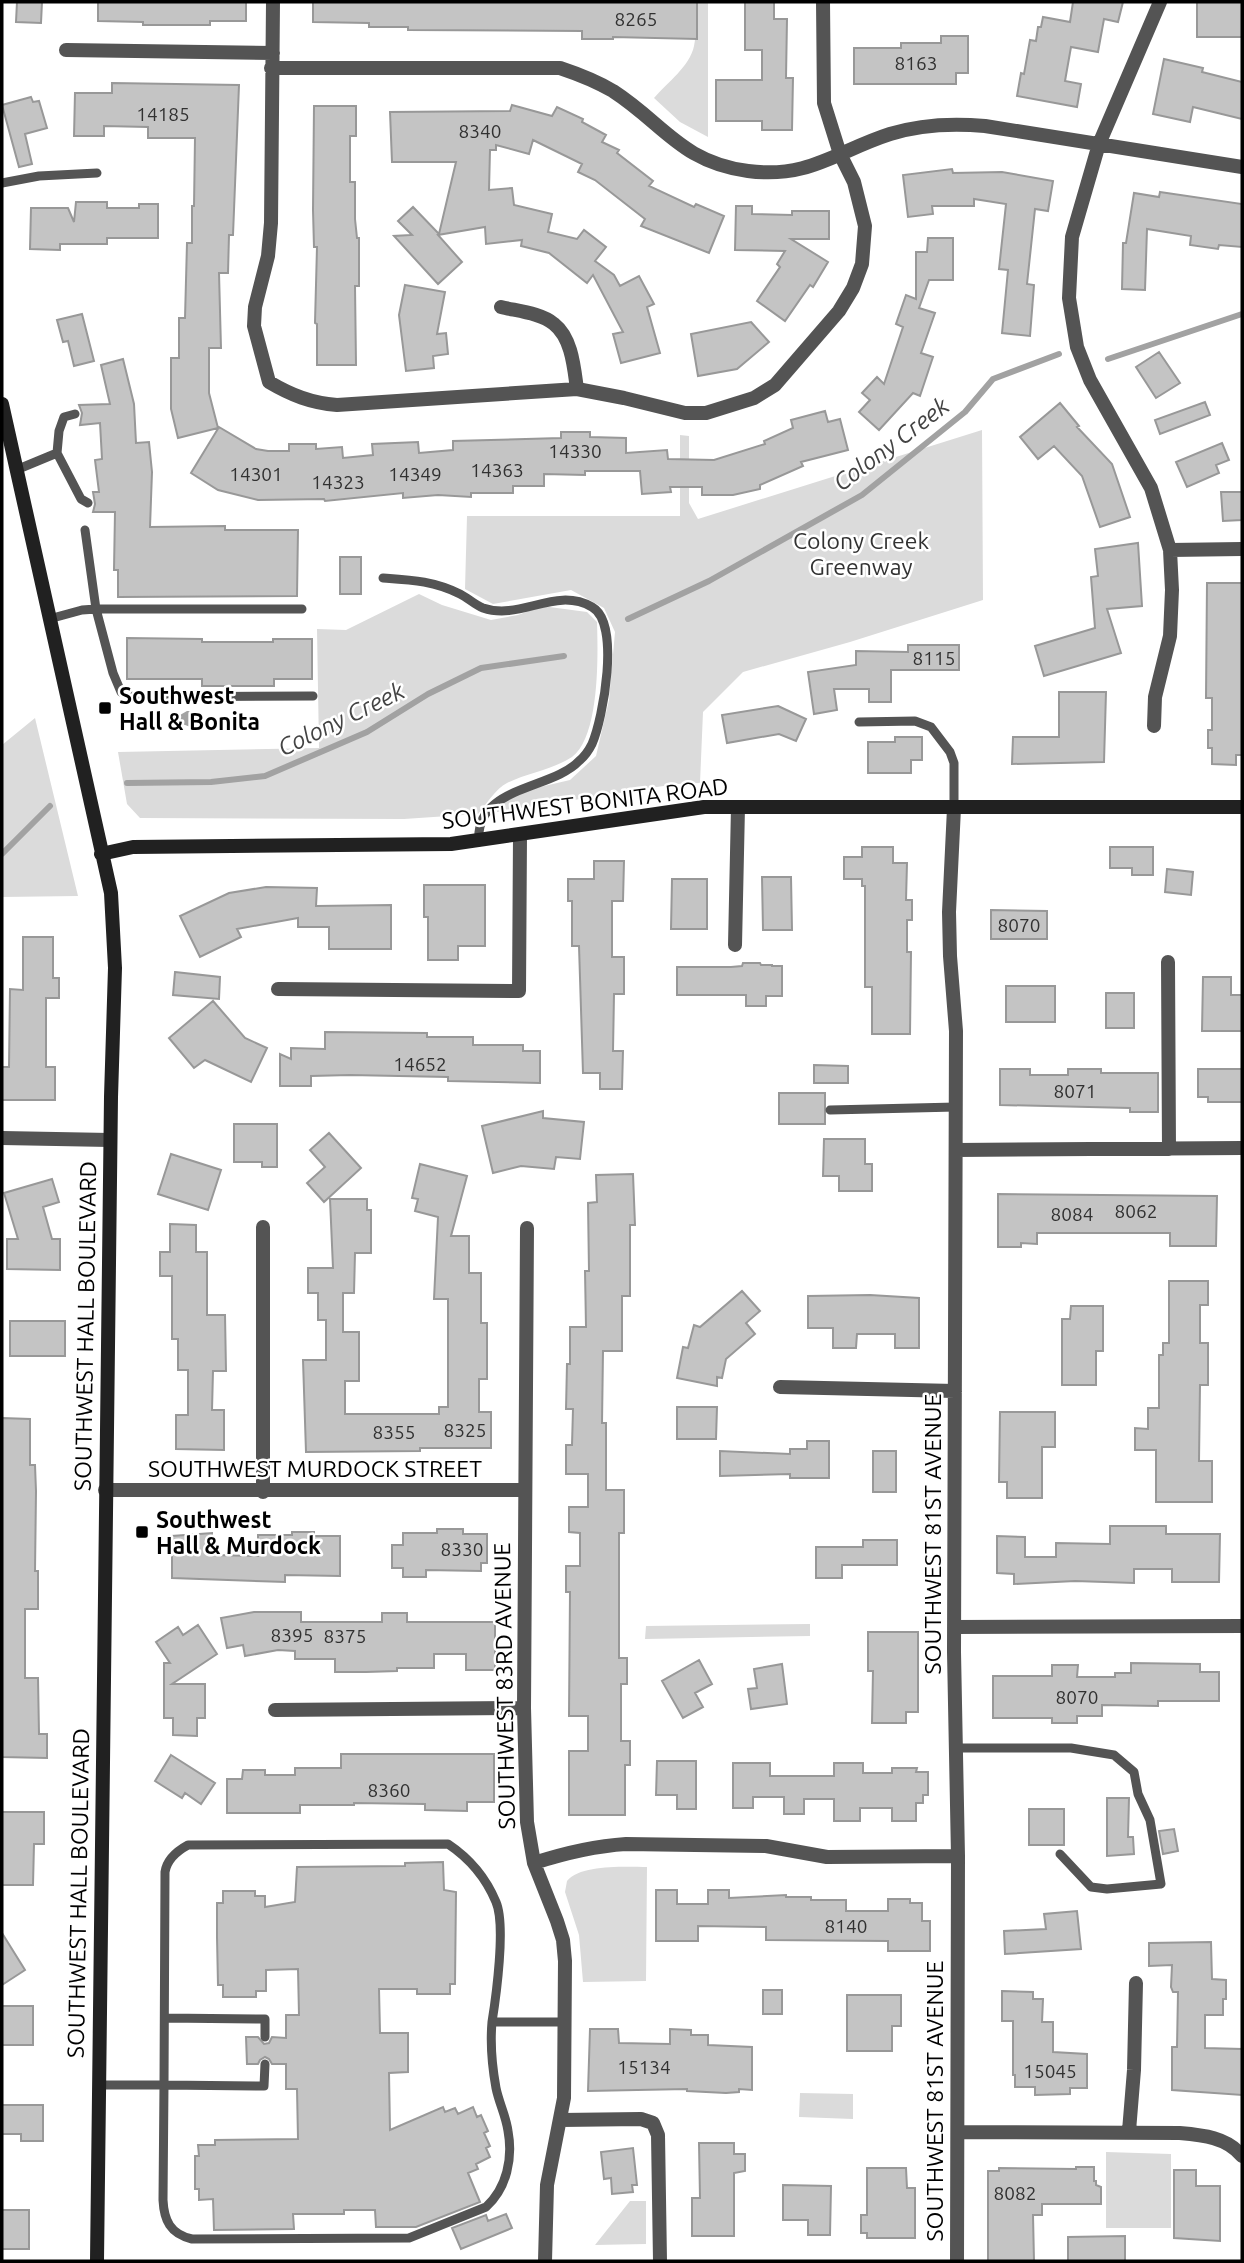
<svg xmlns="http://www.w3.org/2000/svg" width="1244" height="2263" viewBox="0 0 1244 2263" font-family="Ubuntu,sans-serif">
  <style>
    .green { fill: #dbdbdb }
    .water { fill: #a2a2a2 }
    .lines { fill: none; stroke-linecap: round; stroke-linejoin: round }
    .stream { stroke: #a2a2a2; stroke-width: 6 }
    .building { fill: #c4c4c4; stroke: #989898; stroke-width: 2 }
    .service { stroke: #545454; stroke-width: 9 }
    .minor { stroke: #545454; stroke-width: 14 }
    .secondary { stroke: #212121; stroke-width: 14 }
    .poi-dot { fill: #000; stroke: #fff; stroke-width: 2.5 }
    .labels { text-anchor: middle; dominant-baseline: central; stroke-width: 5; stroke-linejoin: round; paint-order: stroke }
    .number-label { font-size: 19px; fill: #313131 }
    .park-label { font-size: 23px; fill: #323232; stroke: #fff }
    .poi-label { font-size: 23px; font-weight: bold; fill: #000; stroke: #fff; text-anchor: start }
    .street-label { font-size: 23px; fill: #000; stroke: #fff }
    .water-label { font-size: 24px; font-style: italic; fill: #434343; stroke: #fff }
  </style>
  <rect width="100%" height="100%" fill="#fff"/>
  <path class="green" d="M695 2H708V137L680 122 654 98C667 83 690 66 694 46 697 32 695 16 695 2Z
    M982 430 983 600 850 642 743 672 703 712 700 783 676 784 497 812V808L523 791 570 780 596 756 609 700 615 632 604 608 571 590 493 604 465 589 467 516H680V435L689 436V503L698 519Z
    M419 594 442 605 491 620 518 615 542 606 587 612 597 622C598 654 600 736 572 757 552 770 527 773 507 783 496 788 486 805 478 814L404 819 140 818 127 804 118 752 319 748 317 629 346 630Z
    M35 718 78 896 2 897V745Z
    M810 1624V1636L645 1639 646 1626Z
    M647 1867 646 1981 583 1982 579 1935 565 1892 567 1881C581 1864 626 1867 647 1867Z
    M800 2093 853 2094V2119L799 2117Z
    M1106 2152 1171 2154V2228H1106Z
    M630 2201H646V2244L595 2245Z"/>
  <path class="water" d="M187 711C197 711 207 717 206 727L198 730 180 723V715Z"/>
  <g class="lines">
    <path class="stream" d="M1108 359 1242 314
      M628 619 709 581 862 495 965 412 993 379 1059 354
      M127 783 211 782 265 776 367 732 428 694 481 668 564 656
      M2 854 50 806"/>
  </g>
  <path class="building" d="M17 2H42L41 23 16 22Z
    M98 2H246V21H210V25H143V22L98 21Z
    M313 2H697V39L613 37V39H582V31L408 30V27H369V23L313 22Z
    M745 2H774V19H787L786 78H793L792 130H762V121H716V80H762V50H745Z
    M1073 2H1123L1118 22 1104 19 1098 52 1071 47 1065 81 1081 84 1077 107 1017 96 1021 73 1024 74 1030 40 1036 41 1038 27H1041L1043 17 1070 22Z
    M1197 2H1242V37H1197Z
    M941 36H968V73H956V84H854V48H901V43H941Z
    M1164 59 1203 68 1202 72 1242 82V119L1193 107 1190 122 1153 114Z
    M112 83 239 85 233 235H229L228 273H219L221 348H209V393L218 428 178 438 171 409V358H179V318H185L187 243H192V206H194L195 138H148V127L104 126V136H74L75 93H112Z
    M31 97 33 102 39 101 47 128 25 134 32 164 19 167 2 105Z
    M512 105 552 116 557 107 583 119 582 122 606 135 602 142 619 150 617 153 653 181 649 186 694 207 696 204 724 216 709 253 641 226 645 219 595 180 578 172 582 164 533 140 529 154 496 145V150H490L489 190 512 188 514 205 552 214 548 232 577 239 584 230 606 247 595 261 614 275 620 286 639 276 654 304 647 307 660 353 621 363 613 334 623 332 593 275 587 283 549 253 521 246 522 240 486 244 485 227 438 235 462 262 438 284 394 236 412 235 398 221 413 207 439 234 456 162H392L390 112 510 111Z
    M314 106H356V136H350V182H355V219L357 238H359V286H355L356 365H317V324L315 323 317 247H314L313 210Z
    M952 169 953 173 1002 172 1053 181 1048 211 1035 209 1027 284 1034 285 1030 336 1002 333 1008 270 999 269 1006 204 974 199V206H932L933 214 908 217 903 175Z
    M1160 192 1242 204V247L1219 245 1218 249 1190 245 1191 236 1147 229 1145 290 1122 289 1123 243H1126L1134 193 1159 197Z
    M76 202H107V208H139V204H158V238H107V244H60V250L30 249 31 208H68L74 222Z
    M736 206H752V214L792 215V211H829V239H791L828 262 813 287 810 285 785 321 757 301 780 267 777 264 785 251 735 250Z
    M928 238H953V280H929L919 308 935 313 921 353 933 357 920 396 913 393 879 430 859 412 870 400 862 393 877 377 884 384 903 327 896 324 906 295 916 299V252H927Z
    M405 285 445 292 437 334 446 333 448 354 433 356 434 368 406 371 399 315Z
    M82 314 94 361 74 366 68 341 63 342 57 320Z
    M751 322 769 342 737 369 698 376 691 334Z
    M1159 352 1180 383 1156 398 1136 367Z
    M123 359 134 404 136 443 149 442 152 472 150 527 225 526V530H298L297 596 118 597V570H114L115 512H93L95 504 93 492H99L95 460 102 459 100 423 80 425 82 413 79 405 110 404 101 365Z
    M1205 402 1210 415 1160 434 1155 420Z
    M1060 403 1079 426 1077 427 1112 464 1130 517 1100 527 1082 476 1054 446 1038 459 1020 437Z
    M825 411 828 422 840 419 848 450 801 462 803 466 760 485V489L733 495H702V487H670L671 492 642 494 640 471H585V475L544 474V486H513V493H471V497L438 495 403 498V493L325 501 324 499 258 500 218 490 191 473 219 427 256 449 268 451H289V444H316V449L342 447 343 458 373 455 372 444 418 442 419 453 453 450V441L561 438V432H590V437L626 438V453L667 450 668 459 714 460 765 444 764 441 793 428 791 420Z
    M1222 443 1229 460 1216 465 1219 473 1187 487 1176 462Z
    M1221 492H1242V520L1223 521Z
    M1138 543 1142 606 1107 609 1121 653 1044 676 1035 646 1095 628 1091 577 1098 576 1095 549Z
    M340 557H361V594H340Z
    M1207 583H1242V755H1236V765L1212 764V748H1208V730H1212V698H1206Z
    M127 638 202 639V642H273V639H312V679H274V686H202V679H127Z
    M908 645H959V670H891V702H869V689H834L837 710 814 714 808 672 856 665V651L908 652Z
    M1059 692H1106L1104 762 1012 764 1013 737H1059Z
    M778 706 806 719 796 741 779 734 727 743 722 715Z
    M895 737H922V760H911V773H868V742H895Z
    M862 847H893V863H907L906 900H912V920H907V952H911L910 1034H872V987H865V886H862V879H844V857H862Z
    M1110 847H1153V875H1132V868H1110Z
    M594 861H624L623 901H612V957H624V994H614L613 1051H623L622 1089H600V1073H583L579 946H572V901H568V879H594Z
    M1167 869 1193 872 1191 895 1165 892Z
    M762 877H791L792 930H763Z
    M672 879H707V929H671Z
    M424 885H485V946H458V960H428V917H424Z
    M266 887 317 888 316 906 391 905V949H329V927H298V918L237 929 241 937 200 957 180 916 229 893Z
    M991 910 1047 911V939H991Z
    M23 937H53V978H59V998H46V1067H55V1100H2V1067H9L10 989 23 990Z
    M743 963H760L761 965H772V966H782V996H766V1006H746V995H677V967H731L742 966Z
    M175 972 220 977 219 999 173 995Z
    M1203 977H1231V995H1242V1031H1202Z
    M1006 986H1055V1022H1006Z
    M1106 993H1134V1028H1106Z
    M213 1001 245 1038 267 1048 251 1082 205 1060 194 1068 169 1038Z
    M325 1032 427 1033V1037H473V1045H523V1051H540V1083L448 1081V1077L350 1075 311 1076V1086H280V1054L291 1059V1048L325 1049Z
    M814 1065 848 1066V1083H814Z
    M1000 1069H1030V1075H1068V1069H1101V1073H1158V1112H1130V1108L1000 1105Z
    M1198 1069H1242V1102H1208V1097H1198Z
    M779 1093H825V1124H779Z
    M543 1111V1118L584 1122 580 1159 556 1157 554 1169 521 1166 493 1173 482 1126Z
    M234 1124H277V1167H262V1162H234Z
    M329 1133 361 1168 324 1202 307 1183 325 1167 310 1150Z
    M824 1139H865V1164H872V1191H839V1176H823Z
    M171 1154 221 1170 208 1210 158 1194Z
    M420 1164 467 1176 451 1236H469V1273H481V1323H487V1379H479V1412H491V1448H420V1451L306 1452 303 1360H326V1320H318V1293H308V1268H333L330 1199H367V1210H371V1253H355L354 1293H343V1332H359V1381H345V1414H439V1407H448V1299H434L438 1217 415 1211 418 1199 412 1198Z
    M633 1174 635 1225H630V1296H622V1351H603L602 1423H606V1490H624V1533H619V1658H627V1684H621V1741H630V1765H625V1815H569V1751H588V1716H569L570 1592H566V1566H580V1533L569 1532V1507H588V1474H566V1445H572L573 1409H566L567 1364H570V1327H586L585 1271H589L588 1203 597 1202 596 1175Z
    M52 1179 59 1202 43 1207 52 1239H60V1270L7 1269V1239H18L4 1193Z
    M998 1194 1217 1196 1216 1246H1170V1233H1037V1244L1021 1243V1247H998Z
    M170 1224 196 1225V1252H207V1315H225L226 1371H213L212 1410H224V1450L176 1449V1415H188V1370H178V1339H172V1276H160V1252H170Z
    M1169 1281H1208V1305H1200V1343H1208V1385H1200L1199 1461H1212V1502H1156V1450H1135V1428L1148 1429V1408H1159V1355H1163V1343H1169Z
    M742 1291 760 1311 746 1323 755 1334 726 1359 722 1378 717 1377V1386L677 1378 683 1347 688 1348 694 1325 700 1327Z
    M870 1295 919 1298V1348H895V1334H857L856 1348H833V1328H808V1296Z
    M1071 1306H1103V1351H1096V1385H1062V1319H1070Z
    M10 1321H65V1356H10Z
    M677 1407H717L716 1439H677Z
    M1000 1412H1055V1447H1042V1498H1007V1482H999Z
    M2 1418 30 1419V1465H35L36 1491 35 1571H38V1609H25V1678H38L39 1734H47V1758L2 1757Z
    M807 1441H829V1478H790V1474L720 1476V1451L790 1454V1449H807Z
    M873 1451H896V1492H873Z
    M1110 1526H1166V1534H1220L1219 1582H1172V1569H1134V1583L1075 1581 1014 1584V1574L997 1573V1536L1025 1537V1557H1056V1543L1110 1544Z
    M437 1529H463V1534H487V1563H481V1571L426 1570V1577H403V1568H392V1545H403V1533H437Z
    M292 1532H314V1536H340V1576L285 1575V1582L172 1578V1536L212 1533V1555L258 1556V1535H292Z
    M863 1540H897V1565H842V1578H816V1547H863Z
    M254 1612H301V1622H382V1613H407V1622H495V1670H466V1654H434V1668H397V1671L366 1672H335V1659H295V1651L278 1650 245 1656 243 1645 227 1648 221 1618Z
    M198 1625 217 1654 172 1684H205V1718H197V1736L173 1735V1718H164V1663H170L156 1642 178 1627 183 1635Z
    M868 1632H918V1712H906V1723H872L873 1671H868Z
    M699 1660 712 1684 695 1693 703 1707 683 1718 662 1681Z
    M1131 1663 1200 1664V1672H1219V1701H1158V1706L1102 1705V1716H1077V1723H1052V1718H993V1676H1052V1665H1078L1077 1677H1115V1673H1131Z
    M782 1664 787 1704 751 1709 748 1689 757 1688 754 1669Z
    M341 1754H494V1802H467V1811L425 1810V1804L354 1803V1805H300V1813H227V1779H242L243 1770H265V1775H295V1768H341Z
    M171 1755 215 1783 201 1804 185 1793 182 1798 155 1781Z
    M657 1761H696V1809H677V1795H656Z
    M733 1763H770V1776H834V1763H863V1773H892V1768H917L916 1772H928V1795H923V1803H916V1821H892V1808H860V1821H834V1799H804V1814H784V1797H753V1808H733Z
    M1107 1798H1129L1128 1837H1133L1134 1854 1107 1856Z
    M1029 1809H1064V1845H1029Z
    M2 1812H44V1844H34L33 1885H2Z
    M1174 1829 1178 1851 1163 1854 1159 1831Z
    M443 1862 444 1890 456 1892 455 1984H450V1994H417V1989H379L380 2033H408V2072L389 2073 390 2130 443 2107 445 2112 455 2108 458 2114 473 2107 477 2117 481 2115 488 2131 484 2133 490 2146 486 2148 490 2157 476 2164 478 2169 468 2173 480 2202 416 2227H376L375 2210H344V2214H293L294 2229 214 2230 213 2199 199 2200V2189H195V2156H199L198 2145H215V2140L298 2139 297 2089H286V2064H272L269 2059 265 2057 260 2060 258 2064H247L246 2037H258L264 2044 269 2043 272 2037 286 2038V2015H299L298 1969 266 1970V1991H256V1997H223V1985H218L217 1937V1903H223V1891H255V1896H265V1907L295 1902 297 1867 405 1866V1863Z
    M656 1890H677V1904H708V1890H729V1898L786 1895V1897H811V1900H846V1911H888V1899H910V1903H922V1921H930V1951H888V1941L766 1940V1927L698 1926V1941H656Z
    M1077 1911 1081 1949 1005 1954 1004 1931 1046 1929 1044 1914Z
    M2 1933 25 1970 2 1985Z
    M1211 1942 1212 1979 1226 1980V1999H1223V2015H1205V2048L1242 2049V2095L1172 2090V2047H1177L1178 1992H1173L1171 1987 1172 1965 1149 1966V1943Z
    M763 1990H782V2014H763Z
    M1002 1991 1033 1992V1999H1043L1042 2022H1053V2052L1087 2054V2088H1070V2094L1035 2095V2087H1015V2075H1013V2021H1002Z
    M847 1995H901V2026H892V2051H847Z
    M2 2006H33V2045H2Z
    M590 2029H618L619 2043 670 2044V2029L691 2030V2035H708V2045L752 2047V2090L739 2089V2092L726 2093 687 2091V2089L588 2091Z
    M2 2105H43V2141H21V2134H2Z
    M699 2143H734V2154H745V2171L734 2173V2236H692V2198H700Z
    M633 2148 637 2185H632L633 2192 612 2194 611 2178 604 2179 601 2152Z
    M1076 2167H1094V2181H1096V2185L1101 2187V2204H1042V2215H1033L1034 2261H988V2171H999V2168L1076 2169Z
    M867 2168H906L907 2188H915V2238H867V2233H861V2215H867Z
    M1174 2170H1196V2186H1220V2241L1174 2238Z
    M783 2185 831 2186 830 2235H808V2220H783Z
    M2 2210H29V2249H2Z
    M506 2214 512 2228 461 2249 452 2228 486 2215 488 2221Z
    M1125 2236V2261H1068V2237Z"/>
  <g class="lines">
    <path class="service" d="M2 183 39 176 97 173
      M57 453 59 431 64 417 75 414
      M16 470 57 453 81 499 88 503
      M85 530 96 609H302
      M383 578C412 580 434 581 460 594 468 598 475 605 483 608 521 621 555 586 592 607 621 623 603 719 592 744 589 750 584 757 579 761 552 790 474 786 479 842
      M49 619 82 610 96 609 113 673 121 692 133 697 313 696
      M859 722 915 721 931 727 950 752 954 763V808
      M830 1110 956 1107
      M956 1748H1071L1114 1755 1134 1772 1138 1794 1150 1820 1161 1884 1107 1889 1091 1887 1060 1854
      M165 2018 265 2019V2037
      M265 2064 264 2086 164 2085 163 2200C164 2220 170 2234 192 2239L409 2238 486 2207C507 2188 513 2158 508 2131 506 2116 499 2103 496 2088 492 2066 490 2045 492 2022
      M99 2085H164L165 1872C167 1859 177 1851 188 1845L448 1844C469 1858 486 1878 496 1902 506 1925 496 1997 492 2022H565"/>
    <path class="minor" d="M273 2 271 223 268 256 255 307 254 326 269 382C291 395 311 403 337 405L577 389 624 398 685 413H706L754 398 775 385 839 311 853 288 862 264 865 226 854 182 840 154 824 103 823 2
      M66 50 273 53
      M271 68H560C578 74 596 81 613 91 664 124 681 162 748 171 809 179 837 151 890 134 922 124 952 123 985 126L1242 167
      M501 307C517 311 541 313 554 324 572 338 574 368 577 389
      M1170 550 1242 549
      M1154 726 1155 697 1170 636 1172 590 1170 550 1151 488 1090 380 1077 347 1069 298 1072 237 1099 144 1160 2
      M954 808 949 912 950 956 956 1031 954 1652 958 1856 957 2261
      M735 945 738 807
      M1168 962 1169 1149
      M278 989 519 991 520 836
      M2 1138 110 1140
      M956 1150 1242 1148
      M263 1227V1492
      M527 1228 524 1708 527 1822 534 1863 557 1921 563 1940 565 1961 564 2098 547 2185 545 2261
      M780 1387 955 1391
      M105 1490H524
      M954 1627 1242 1626
      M275 1710 524 1708
      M534 1863C565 1853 595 1846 626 1844L766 1846 827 1857 958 1856
      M561 2120 641 2119 653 2123 658 2135 660 2261
      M1129 2131 1134 2070 1136 1983
      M958 2132 1179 2133C1202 2135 1227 2137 1242 2156"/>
    <path class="secondary" d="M2 404 111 893 115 968 111 1097 97 2261
      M101 854 133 847 451 844 704 807H1242"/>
  </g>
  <g class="poi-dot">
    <rect x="98" y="701" width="14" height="14" rx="3.5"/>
    <rect x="135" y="1525" width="14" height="14" rx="3.5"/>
  </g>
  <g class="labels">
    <g class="number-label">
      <text x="636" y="19">8265</text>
      <text x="916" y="63">8163</text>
      <text x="163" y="114">14185</text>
      <text x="480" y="131">8340</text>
      <text x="575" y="451">14330</text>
      <text x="497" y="470">14363</text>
      <text x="256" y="474">14301</text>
      <text x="415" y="474">14349</text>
      <text x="338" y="482">14323</text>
      <text x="934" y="658">8115</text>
      <text x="1019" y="925">8070</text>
      <text x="420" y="1064">14652</text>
      <text x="1075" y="1091">8071</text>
      <text x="1136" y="1211">8062</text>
      <text x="1072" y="1214">8084</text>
      <text x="465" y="1430">8325</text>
      <text x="394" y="1432">8355</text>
      <text x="462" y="1549">8330</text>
      <text x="292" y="1635">8395</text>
      <text x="345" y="1636">8375</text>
      <text x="1077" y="1697">8070</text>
      <text x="389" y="1790">8360</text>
      <text x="846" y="1926">8140</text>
      <text x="644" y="2067">15134</text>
      <text x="1050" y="2071">15045</text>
      <text x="1015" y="2193">8082</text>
    </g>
    <g class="park-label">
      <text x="861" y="540">Colony Creek<tspan x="861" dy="26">Greenway</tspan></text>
    </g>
    <g class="poi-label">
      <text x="119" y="695">Southwest<tspan x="119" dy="26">Hall &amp; Bonita</tspan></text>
      <text x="156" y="1519">Southwest<tspan x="156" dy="26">Hall &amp; Murdock</tspan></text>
    </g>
    <g class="street-label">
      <text transform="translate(585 803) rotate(-7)">SOUTHWEST BONITA ROAD</text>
      <text transform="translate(85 1326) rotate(-89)">SOUTHWEST HALL BOULEVARD</text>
      <text x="315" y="1468">SOUTHWEST MURDOCK STREET</text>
      <text transform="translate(932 1534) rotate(-90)">SOUTHWEST 81ST AVENUE</text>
      <text transform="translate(504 1686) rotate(-91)">SOUTHWEST 83RD AVENUE</text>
      <text transform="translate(78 1893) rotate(-89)">SOUTHWEST HALL BOULEVARD</text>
      <text transform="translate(934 2101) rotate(-90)">SOUTHWEST 81ST AVENUE</text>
    </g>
    <g class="water-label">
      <text transform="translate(891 444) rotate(-37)">Colony Creek</text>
      <text transform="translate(341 719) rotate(-26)">Colony Creek</text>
    </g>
  </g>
  <rect width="1244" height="2263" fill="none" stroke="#000000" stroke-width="7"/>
</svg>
